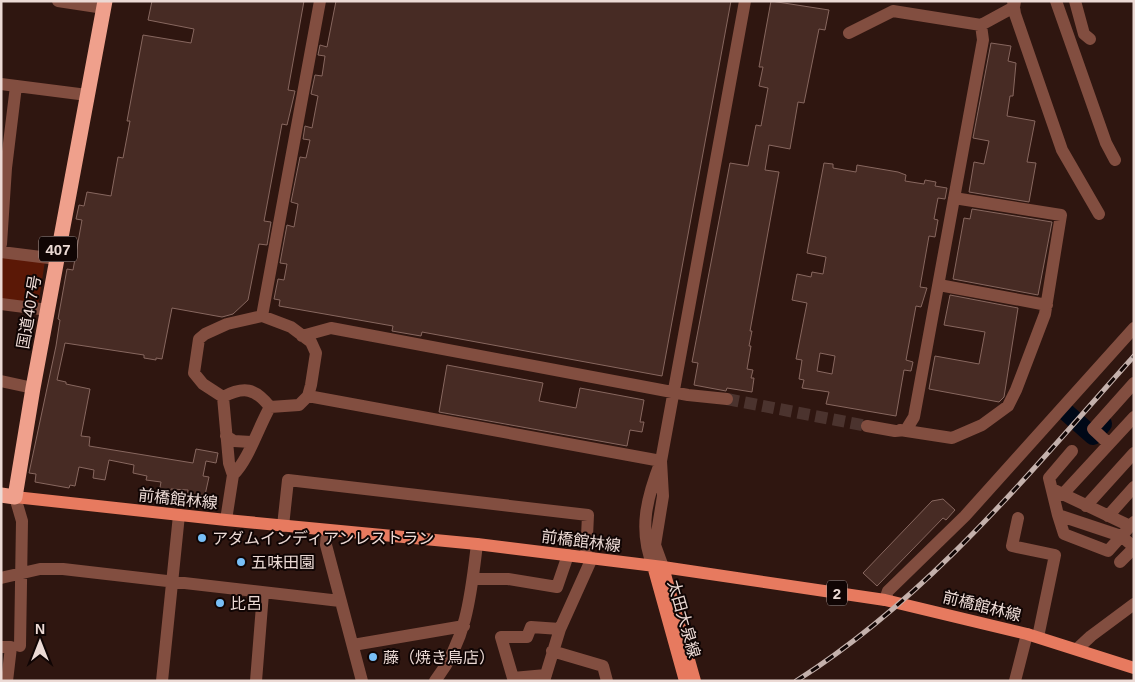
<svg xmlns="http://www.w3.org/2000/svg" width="1135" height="682" viewBox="0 0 1135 682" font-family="Arial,'Noto Sans JP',sans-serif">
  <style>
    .green { fill: #5b1806 }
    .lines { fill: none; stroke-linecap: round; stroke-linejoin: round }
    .river { stroke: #000817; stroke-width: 18 }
    .building { fill: #472b24; stroke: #87675f; fill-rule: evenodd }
    .minor-tunnel { stroke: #4b332e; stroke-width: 12; stroke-dasharray: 12 6; stroke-linecap: butt }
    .minor { stroke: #824e40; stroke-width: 12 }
    .major { stroke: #e77a5f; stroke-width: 12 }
    .highway { stroke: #efa08c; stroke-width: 15 }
    .rail-casing { stroke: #c4b1ac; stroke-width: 5 }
    .rail { stroke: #100504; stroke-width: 3; stroke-dasharray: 9; stroke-linecap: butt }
    .poi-dot { fill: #78bff7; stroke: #100504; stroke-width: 2 }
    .labels { text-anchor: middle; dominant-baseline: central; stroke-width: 4; stroke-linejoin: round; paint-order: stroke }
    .shield { fill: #100504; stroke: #aa9a96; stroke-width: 1 }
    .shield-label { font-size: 15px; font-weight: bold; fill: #ecdad5 }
    .street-label { font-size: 16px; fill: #ecdad5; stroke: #100504 }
    .poi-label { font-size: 16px; fill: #ecdad5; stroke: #100504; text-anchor: start }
  </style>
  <rect width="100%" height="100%" fill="#2f1610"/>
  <path class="green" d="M1 256 45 261 38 306 1 302Z"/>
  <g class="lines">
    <path class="river" d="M1067 413 1093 436 1103 424"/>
  </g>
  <path class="building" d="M152 1H304L288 90 295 91 292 104 287 125 282 124 264 221 271 222 267 245 259 244 248 300 233 314 222 317 172 308 162 359 156 358V360L144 358V355L65 343 57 380 66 382V384L90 389 81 436 90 437 89 446 193 463 196 449 218 453 216 463 206 461 203 476 209 477 205 495 194 501 192 497 187 496 188 490 171 489 169 500 158 498 161 482 146 480 147 476 133 473 134 465 109 460 105 480 93 478 94 470 79 467 75 486 70 485 69 488 35 482 36 474 29 473 56 346 60 320 58 319 67 269 73 270 82 220 76 219 79 205 84 206 87 192 111 196 118 157 123 158 130 121H127L143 35 191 43 194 29 148 20Z
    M336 1H731L662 376 422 332 421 336 392 331 393 326 279 306 280 300 274 299 278 279 284 280 287 264 280 263 287 225 294 227 298 204 291 202 300 157 306 158 310 140 303 139 305 126 312 128 318 96 311 94 315 75 322 76 325 56 318 55 320 45 327 47Z
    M771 1 829 10 825 30 819 29 804 103 798 102 790 149 769 145 765 170 779 172 750 331H752L749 346H751L747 369 753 370 751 378H754L752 392 727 388 726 391 694 385 698 363 692 362 730 163 748 166 756 125 761 126 768 88 759 86 763 67H759Z
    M991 43 1011 46 1008 61 1016 63 1013 96H1010L1007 116 1035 121 1027 162 1036 163 1029 202 969 192 974 162 984 164 989 141 973 138Z
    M824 163 833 164V168L856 172 857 165 898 172 906 175 905 181 924 184 925 180 936 182 935 186 947 188 945 199 938 198 934 219 938 220 935 237 929 236 920 287 927 288 921 307 916 306 906 360 913 362 911 371 904 370 896 416 826 404 829 392 802 388 804 380 799 379 802 360 796 359 807 303 792 300 797 274 811 277 812 272 823 274 826 257 807 253ZM820 353 835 356 832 374 817 371Z
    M972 209 1052 222 1038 295 953 279 964 218 970 219Z
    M950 295 1018 308 1004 397 999 402 929 389 935 356 979 364 985 332 944 325Z
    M447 365 543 383 539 401 576 408 580 388 644 400 640 422H644L642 432 630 430 627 446 439 412Z
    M943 499 955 510 946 520 943 518 877 586 863 573 932 501Z"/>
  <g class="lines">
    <path class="minor-tunnel" d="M727 399 867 426"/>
    <path class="minor" d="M58 1 104 8
      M1013 1 1015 14 1062 150 1099 214
      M1056 1 1106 143 1115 160
      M1075 1 1084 34 1090 39
      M849 33 893 11 981 25 1014 7 1015 1
      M1 84 87 95
      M1 244 6 168 16 86
      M1 252 57 259
      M939 285 1047 305
      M1 304 48 310
      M262 316 320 1
      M302 336 331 328 688 395 727 399
      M1 381 33 388
      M308 396 661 461C647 497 638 529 653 566
      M223 397C244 386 255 388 270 407
      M867 426 895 431 906 430 914 417 983 40 981 25
      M900 430 952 438 982 425 1008 406 1016 390 1045 314 1061 215 954 198
      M226 436 234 441 251 442
      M1109 444 1093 429 1134 383
      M1052 489 1130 526
      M1062 495 1134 417
      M15 497 22 521 20 646
      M1086 506 1134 453
      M1058 515 1049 478 1072 451
      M1108 516 1134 487
      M1018 518 1012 546 1055 555 1038 637
      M226 520 233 475 229 463 223 397 203 384 194 373 199 339 205 334 227 324 262 316 291 327 311 342 316 353 311 385 308 396 299 405 270 407C258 428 249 459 233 475
      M1134 522 1108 551 1064 534 1058 515 1121 536 1134 547
      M283 526 288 480 588 515 586 557
      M327 530 326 545 362 681
      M1120 562 1134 548
      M663 567 655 545 663 496 661 461 745 1
      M1 578 40 569H63L340 601
      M473 579H508L557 587 568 555
      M885 600 888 591 965 516 1134 328
      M353 645 464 626
      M1 647H11L7 681
      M1077 649 1091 636 1134 604
      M552 651 603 666 607 681
      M546 675 513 678 501 637H527L531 627 560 629
      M162 681 179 515
      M256 681 263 593
      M435 681C467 640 471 594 477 544
      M544 681 560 629 592 558
      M1015 681 1027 634"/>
    <path class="major" d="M15 497 226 520 477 544 663 567 885 600 1027 634 1134 668
      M653 566 685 681
      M663 567 695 681"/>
    <path class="highway" d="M1 495 15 497 33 388 105 1"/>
    <defs>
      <path id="rail" d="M796 681C929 597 1030 472 1134 356"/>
    </defs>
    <use href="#rail" class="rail-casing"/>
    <use href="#rail" class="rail"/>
  </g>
  <g class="poi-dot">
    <circle cx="202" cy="538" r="5"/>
    <circle cx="241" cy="562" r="5"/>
    <circle cx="220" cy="603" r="5"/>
    <circle cx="373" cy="657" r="5"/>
  </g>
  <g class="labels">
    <g class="shield">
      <rect x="39" y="236.5" width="38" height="25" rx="4"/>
      <rect x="827" y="580.5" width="20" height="25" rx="4"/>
    </g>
    <g class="shield-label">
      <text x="58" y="249">407</text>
      <text x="837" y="593">2</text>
    </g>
    <g class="street-label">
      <text transform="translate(29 312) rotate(-80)">国道407号</text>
      <text transform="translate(178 499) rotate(6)">前橋館林線</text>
      <text transform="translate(581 541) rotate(7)">前橋館林線</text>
      <text transform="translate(982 606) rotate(14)">前橋館林線</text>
      <text transform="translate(684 619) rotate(74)">太田大泉線</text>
    </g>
    <g class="poi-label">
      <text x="212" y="538">アダムインディアンレストラン</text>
      <text x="251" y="562">五味田園</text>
      <text x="230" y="603">比呂</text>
      <text x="383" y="657">藤（焼き鳥店）</text>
    </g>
  </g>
  <rect width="1135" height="682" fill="none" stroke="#ecdad5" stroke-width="5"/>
  <g transform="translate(40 642)" stroke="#100504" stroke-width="4" paint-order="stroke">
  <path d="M0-4L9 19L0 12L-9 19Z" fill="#ecdad5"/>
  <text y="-8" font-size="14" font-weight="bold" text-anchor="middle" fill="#ecdad5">N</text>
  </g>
</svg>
